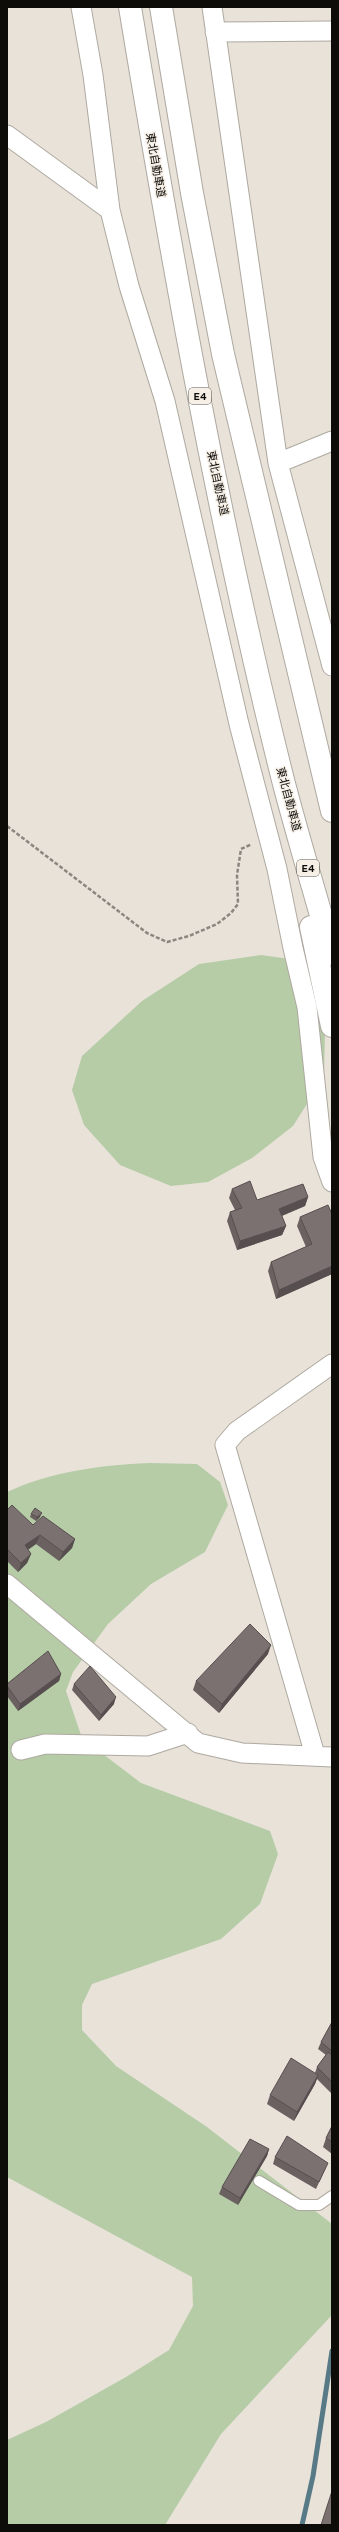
<svg xmlns="http://www.w3.org/2000/svg" width="339" height="2532" viewBox="0 0 339 2532" font-family="'Public Sans','Noto Sans JP',sans-serif">
  <style>
    .green { fill: #b5cca6 }
    .lines { fill: none; stroke-linecap: round; stroke-linejoin: round }
    .stream { stroke: #577a86; stroke-width: 5 }
    .service-casing { stroke: #aea9a0; stroke-width: 12 }
    .minor-casing { stroke: #aea9a0; stroke-width: 21 }
    .motorway-casing { stroke: #aea9a0; stroke-width: 24 }
    .path { stroke: #8b8780; stroke-width: 2.5; stroke-dasharray: 4 2; stroke-linecap: butt }
    .service { stroke: #fff; stroke-width: 10 }
    .minor { stroke: #fff; stroke-width: 19 }
    .motorway { stroke: #fff; stroke-width: 22 }
    .wall { fill: #6b6161 }
    .shaded-wall { fill: #574f4f }
    .building { fill: #7c7171; stroke: #574f4f }
    .labels { text-anchor: middle; dominant-baseline: central; stroke-width: 3; stroke-linejoin: round; paint-order: stroke }
    .shield { fill: #f6efe6; stroke: #54504b; stroke-width: 1 }
    .shield-label { font-size: 10px; font-weight: bold; fill: #0e0c09 }
    .street-label { font-size: 11px; fill: #0e0c09; stroke: #f6efe6 }
  </style>
  <rect width="100%" height="100%" fill="#e8e2d9"/>
  <path class="green" d="M261 955 297 960 309 982 325 1029 324 1077 293 1126 252 1158 208 1182 171 1186 120 1165 84 1125 72 1090 82 1056 142 1001 199 964Z
    M149 1463 197 1464 220 1482 228 1505 205 1552 151 1584 108 1624 73 1672 66 1691 82 1738 141 1783 270 1831 278 1854 260 1904 221 1939 92 1984 82 2005V2030L116 2066 207 2127 332 2224V2315L221 2434 165 2525H7V2440L46 2422 126 2377 169 2350 193 2306 192 2277 7 2177V1492C50 1472 101 1465 149 1463Z"/>
  <g class="lines">
    <path class="stream" d="M302 2525 313 2476 332 2351"/>
    <defs>
      <path id="service" d="M259 2181 299 2205H319L332 2196"/>
      <path id="minor" d="M81 7 93 75 110 210 129 286 165 401 239 724 277 869 293 948 307 1007 323 1157 332 1182
        M212 7 278 463 332 666
        M215 32 332 31
        M7 135 110 210
        M278 463 332 441
        M7 1584 198 1743 242 1753 332 1757
        M21 1750 45 1744 148 1746 188 1733
        M315 1755 225 1445 237 1431 332 1364"/>
      <path id="motorway" d="M130 7C173 266 219 525 283 780 298 838 316 896 332 954
        M161 7 192 193 223 354 332 811
        M311 927 332 1026"/>
    </defs>
    <use href="#service" class="service-casing"/>
    <use href="#minor" class="minor-casing"/>
    <use href="#motorway" class="motorway-casing"/>
    <path class="path" d="M7 826 147 933 167 942 189 936 217 924 231 913 238 904 237 875 241 849 252 844"/>
    <use href="#service" class="service"/>
    <use href="#minor" class="minor"/>
    <use href="#motorway" class="motorway"/>
  </g>
  <path class="wall" d="M232 1189 257 1200 308 1197 305 1206 282 1216 286 1226 282 1235 237 1250 227 1221 230 1212 235 1210 229 1198Z
    M300 1217 332 1274 276 1299 268 1271 271 1262 306 1247 297 1226Z
    M7 1510 33 1525 75 1539 72 1548 59 1561 36 1544 28 1550 31 1554 27 1563 18 1572 7 1561Z
    M31 1514 40 1517 36 1521 30 1517Z
    M268 1654 219 1713 193 1690 196 1681Z
    M61 1674 59 1681 18 1711 7 1696V1684Z
    M74 1684 114 1704 99 1721 72 1690Z
    M332 2022V2094L317 2079 315 2084 294 2121 267 2104 270 2095 315 2073 317 2067 326 2055 318 2049 321 2042Z
    M332 2126V2154L323 2147 326 2138Z
    M269 2149 267 2156 238 2205 219 2194 222 2187Z
    M275 2157 325 2169 316 2189 273 2164Z"/>
  <path class="shaded-wall" d="M308 1197 305 1206 276 1218 279 1209Z
    M286 1226 282 1235 237 1250 240 1241Z
    M332 1266V1274L276 1299 279 1290Z
    M42 1513 40 1517 36 1521 37 1517Z
    M40 1535 36 1544 21 1554 25 1545Z
    M75 1539 72 1548 59 1561 63 1552Z
    M31 1554 27 1563 18 1572 21 1563Z
    M271 1645 268 1654 219 1713 222 1704Z
    M61 1674 59 1681 18 1711 20 1704Z
    M116 1697 114 1704 99 1721 101 1715Z
    M318 2075 315 2084 294 2121 297 2112Z
    M269 2149 267 2156 238 2205 240 2198Z"/>
  <path class="building" d="M250 1181 257 1200 303 1184 308 1197 279 1209 286 1226 240 1241 230 1212 242 1208 232 1189Z
    M328 1205 332 1214V1253H331L332 1256V1266L279 1290 271 1262 312 1244 300 1217Z
    M12 1505 33 1525 43 1516 75 1539 63 1552 40 1535 25 1545 31 1554 21 1563 7 1549V1510Z
    M35 1508 42 1513 37 1517 31 1514Z
    M250 1624 271 1645 222 1704 196 1681Z
    M48 1651 61 1674 20 1704 7 1686V1684Z
    M90 1666 116 1697 101 1715 74 1684Z
    M332 2022V2051L321 2042Z
    M328 2052 332 2055V2082L317 2067Z
    M291 2058 318 2075 297 2112 270 2095Z
    M332 2126V2142L326 2138Z
    M287 2136 328 2163 319 2182 275 2157Z
    M250 2139 269 2149 240 2198 222 2187Z
    M332 2491V2525H321Z"/>
  <g class="labels">
    <g class="shield">
      <rect x="189" y="388" width="22" height="16" rx="3"/>
      <rect x="297" y="860" width="22" height="16" rx="3"/>
    </g>
    <g class="shield-label">
      <text x="200" y="396">E4</text>
      <text x="308" y="868">E4</text>
    </g>
    <g class="street-label">
      <text transform="translate(156 165) rotate(80)">東北自動車道</text>
      <text transform="translate(218 483) rotate(78)">東北自動車道</text>
      <text transform="translate(289 799) rotate(75)">東北自動車道</text>
    </g>
  </g>
  <rect width="339" height="2532" fill="none" stroke="#0e0c09" stroke-width="16"/>
</svg>
